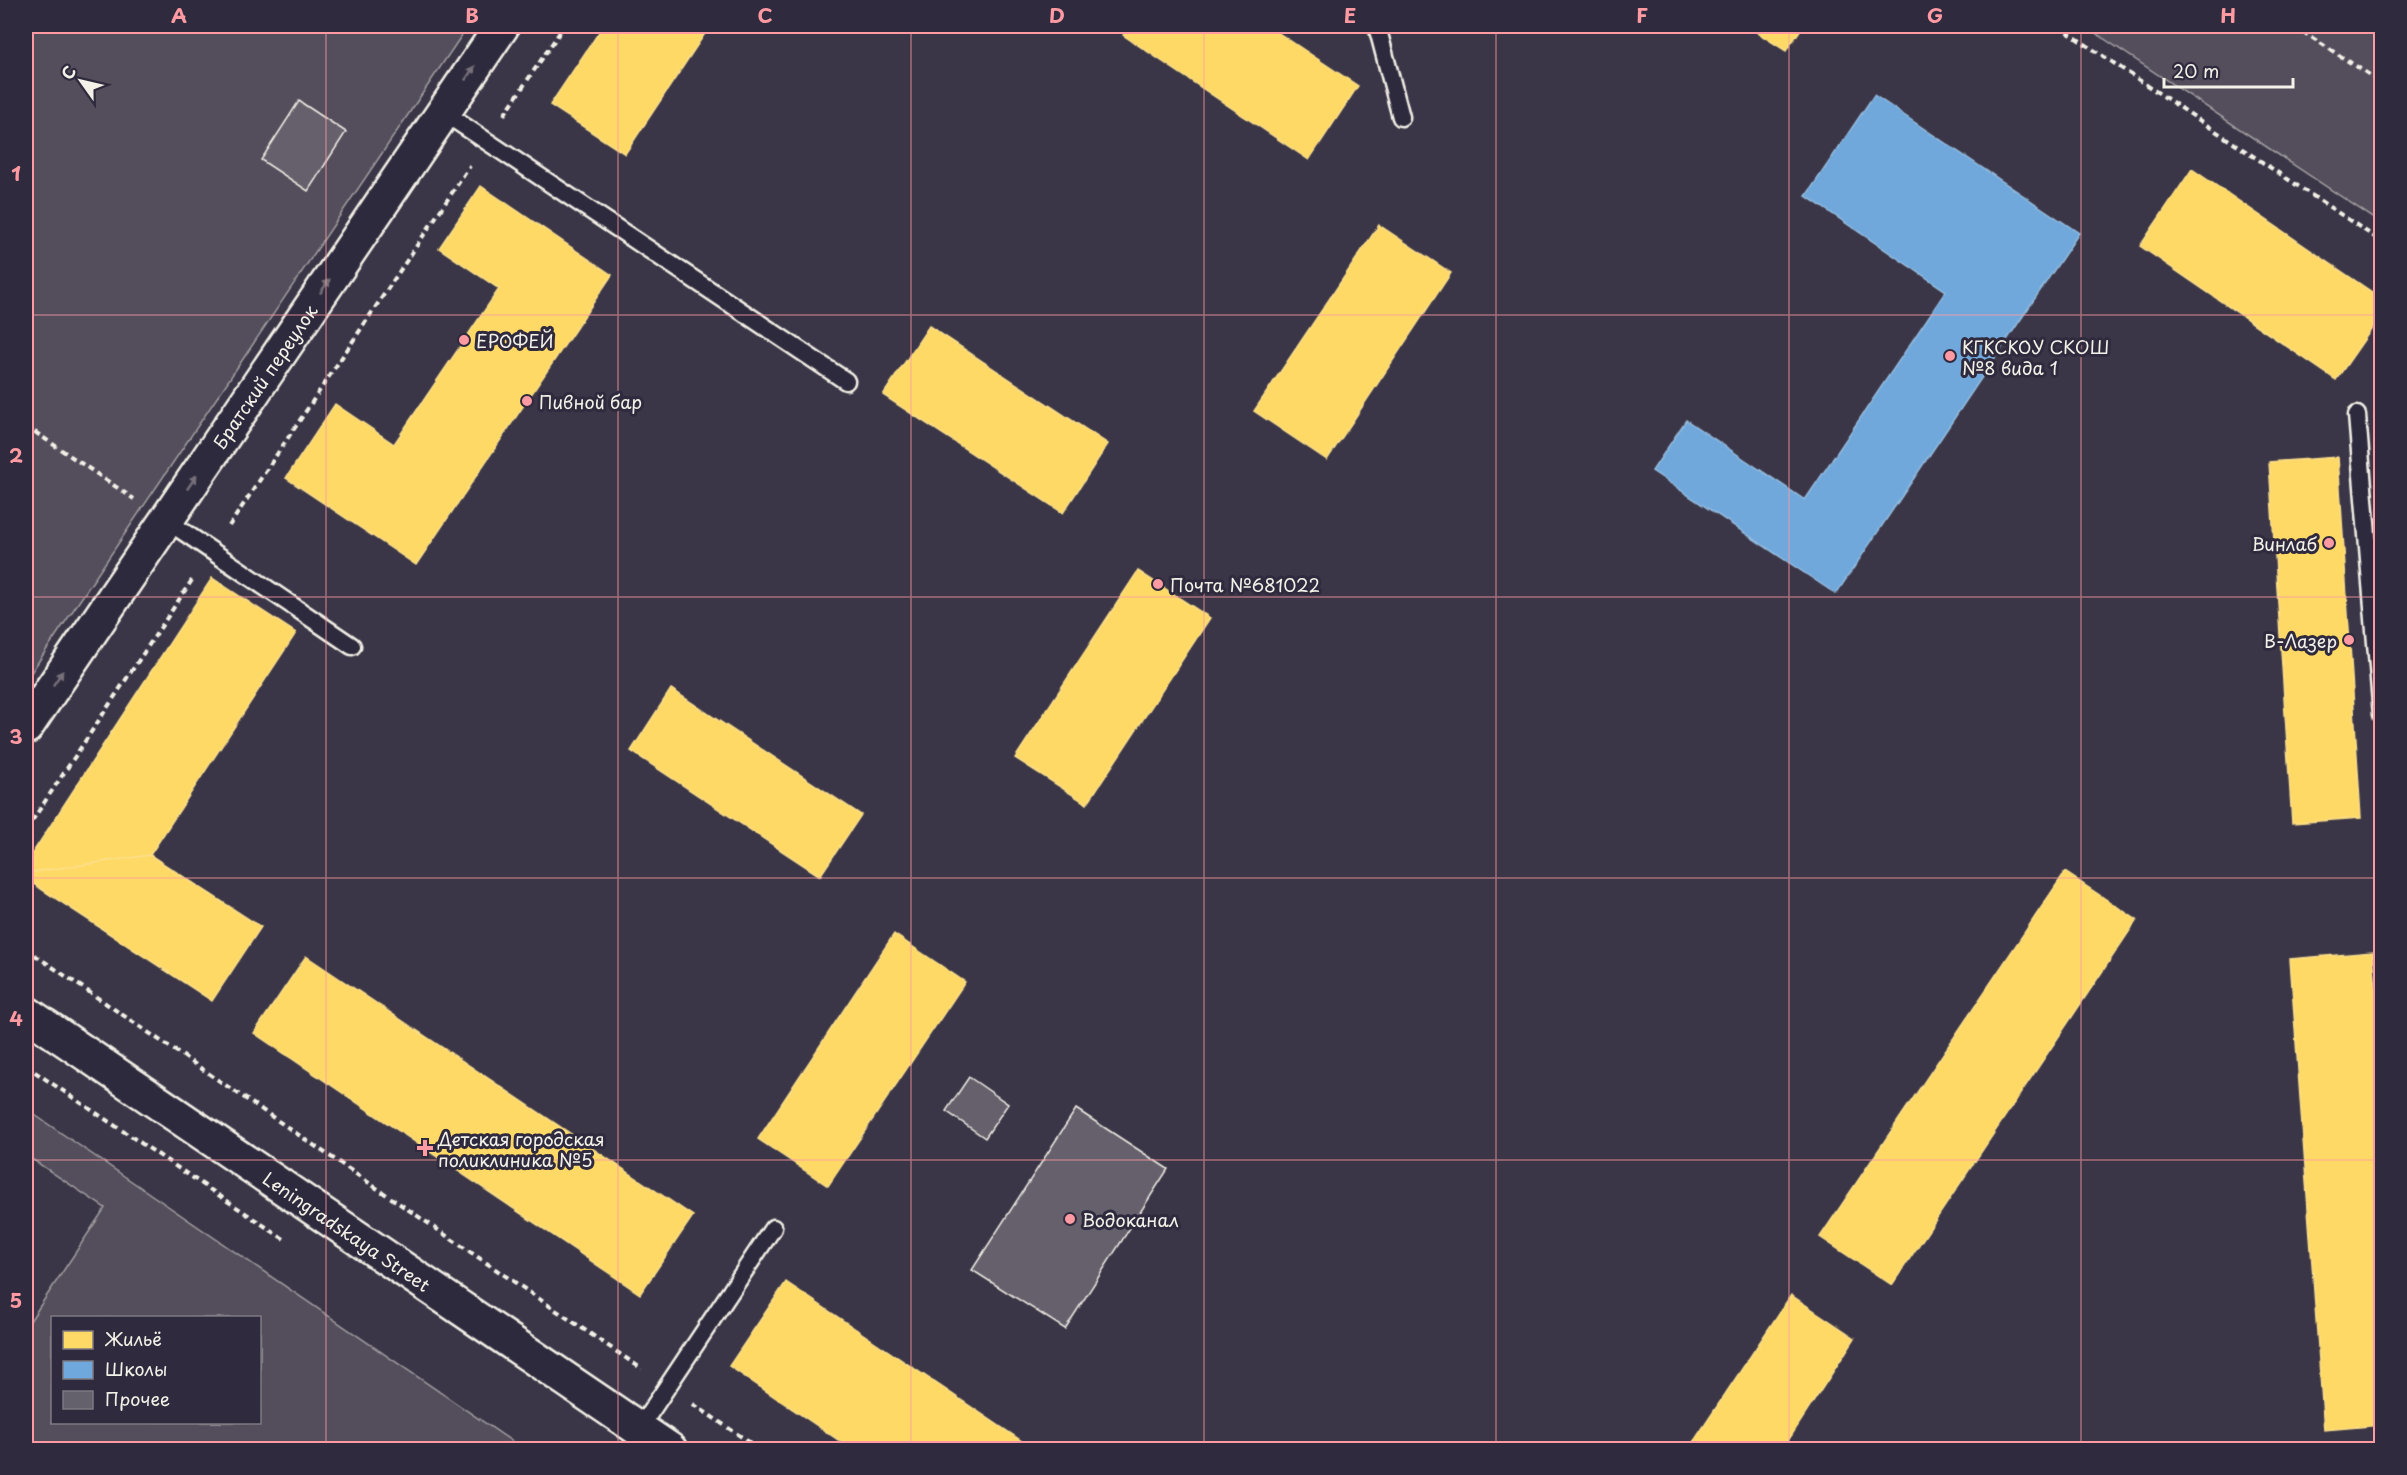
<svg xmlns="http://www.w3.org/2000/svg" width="2407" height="1475" viewBox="0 0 2407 1475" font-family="'Playpen Sans',sans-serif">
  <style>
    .green { fill: #534e5c; stroke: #a4a0a2; stroke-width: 1.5; fill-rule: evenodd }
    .homes { fill: #ffd966; stroke: #fce08d; stroke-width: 1.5 }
    .schools { fill: #6fa8dc; stroke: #97bee0; stroke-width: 1.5 }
    .building { fill: #65616c; stroke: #f4f1e8; stroke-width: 1.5 }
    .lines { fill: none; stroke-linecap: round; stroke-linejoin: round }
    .service-casing { stroke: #f4f1e8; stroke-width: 21 }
    .minor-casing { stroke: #f4f1e8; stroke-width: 38 }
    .secondary-casing { stroke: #f4f1e8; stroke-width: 38 }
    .path { stroke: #f4f1e8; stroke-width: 4; stroke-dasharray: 6 4.5; stroke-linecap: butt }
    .service { stroke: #2f2a3d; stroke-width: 16 }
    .minor { stroke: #2f2a3d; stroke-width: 33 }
    .secondary { stroke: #2f2a3d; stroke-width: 33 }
    .oneway { fill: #747079 }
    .grid { fill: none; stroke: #ff9aa2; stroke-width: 1.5; stroke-opacity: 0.55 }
    .poi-dot { fill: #ff9aa2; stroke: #2f2a3d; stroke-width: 2 }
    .labels { text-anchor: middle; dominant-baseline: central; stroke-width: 6; stroke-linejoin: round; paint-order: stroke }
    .poi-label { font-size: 18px; fill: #f4f1e8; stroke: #2f2a3d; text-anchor: start }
    .street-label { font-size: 18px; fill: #f4f1e8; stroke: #2f2a3d }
    .neatline { fill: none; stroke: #ff9aa2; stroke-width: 2 }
    .grid-label { font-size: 20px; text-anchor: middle; font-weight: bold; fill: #ff9aa2 }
  </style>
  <rect width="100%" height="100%" fill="#3b3647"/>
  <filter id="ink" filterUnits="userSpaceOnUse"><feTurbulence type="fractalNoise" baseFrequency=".0167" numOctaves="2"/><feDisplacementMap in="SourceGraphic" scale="12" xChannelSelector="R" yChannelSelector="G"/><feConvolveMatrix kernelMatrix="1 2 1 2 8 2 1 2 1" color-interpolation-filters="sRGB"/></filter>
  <g filter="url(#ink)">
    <path class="green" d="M26 26H468L26 680Z
      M2085 26H2381V223Z
      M26 1109 523 1449H26V1327L105 1208 26 1155ZM52 1318H260V1422H52Z"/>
    <path class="homes" d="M603 26H710L625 154 550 105Z
      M1129 26H1268L1358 86 1309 160 1123 35Z
      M1747 26H1803L1786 51Z
      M2192 169 2382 299V314L2336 380 2140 246Z
      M481 186 612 275 416 565 286 478 335 404 394 444 499 289 439 248Z
      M1379 225 1451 273 1327 460 1254 411Z
      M929 326 1108 444 1063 513 883 395Z
      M2338 457 2361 818 2292 823 2269 462Z
      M1138 571 1210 618 1087 804 1015 758Z
      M212 578 296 633 150 855 26 873V863Z
      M671 689 861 815 820 876 631 751Z
      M150 855 261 927 212 1001 26 879V873Z
      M2065 872 2137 920 1892 1285 1820 1237Z
      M894 934 965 982 828 1186 758 1139Z
      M2373 952 2382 1065V1425L2324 1430 2290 959Z
      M306 956 693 1216 640 1294 254 1033Z
      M786 1282 1035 1450H853L729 1366Z
      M1791 1295 1855 1338 1782 1450H1688Z"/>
    <path class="schools" d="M1874 95 2079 233 1836 594 1652 471 1686 420 1805 500 1946 291 1806 196Z"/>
    <path class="building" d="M299 101 346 132 308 191 261 160Z
      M969 1077 1008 1104 985 1138 946 1111Z
      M1076 1109 1168 1169 1065 1329 972 1270Z"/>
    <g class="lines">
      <defs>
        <path id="service" d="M1377 26 1401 117
          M443 112 846 381
          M2357 415 2382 715
          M166 520 352 646
          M639 1429 773 1228"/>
        <g id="minor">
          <path id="s1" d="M26 727 502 26"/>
        </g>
        <g id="secondary">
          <path id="s2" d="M26 1013 670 1450"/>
        </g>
      </defs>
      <use href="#service" class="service-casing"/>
      <use href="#minor" class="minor-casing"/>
      <use href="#secondary" class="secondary-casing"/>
      <path class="path" d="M2058 26 2382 242
        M2294 26 2382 83
        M504 115 564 26
        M26 426 134 499
        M229 526 470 166
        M26 830 194 577
        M26 949 642 1369
        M26 1066 284 1239
        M693 1404 761 1450"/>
      <use href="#service" class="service"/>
      <use href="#minor" class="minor"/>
      <use href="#secondary" class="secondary"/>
    </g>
    <defs><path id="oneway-solid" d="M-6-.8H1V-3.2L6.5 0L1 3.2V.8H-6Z" transform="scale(1.5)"/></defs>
    <g class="oneway">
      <use href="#oneway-solid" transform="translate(470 73) rotate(-56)"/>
      <use href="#oneway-solid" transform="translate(325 286) rotate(-56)"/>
      <use href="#oneway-solid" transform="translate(192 482) rotate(-56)"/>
      <use href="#oneway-solid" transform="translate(58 678) rotate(-56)"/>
    </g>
  </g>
  <path class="grid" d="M326 26V1450M618 26V1450M911 26V1450M1204 26V1450M1496 26V1450M1789 26V1450M2081 26V1450M26 315H2382M26 597H2382M26 878H2382M26 1160H2382"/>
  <g class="poi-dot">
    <circle cx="464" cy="340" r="6"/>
    <circle cx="1950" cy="356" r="6"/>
    <circle cx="527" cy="401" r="6"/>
    <circle cx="2329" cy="543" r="6"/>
    <circle cx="1158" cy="584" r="6"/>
    <circle cx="2349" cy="640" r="6"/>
    <path d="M422 1139h6v6h6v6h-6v6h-6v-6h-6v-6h6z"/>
    <circle cx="1070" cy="1219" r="6"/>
  </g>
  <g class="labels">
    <g class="poi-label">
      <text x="476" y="340">ЕРОФЕЙ</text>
      <text x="1962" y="346">КГКСКОУ СКОШ<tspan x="1962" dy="21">№8 вида 1</tspan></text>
      <text x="539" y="401">Пивной бар</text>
      <text x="2317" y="543" text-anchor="end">Винлаб</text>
      <text x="1170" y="584">Почта №681022</text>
      <text x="2337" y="640" text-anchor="end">В-Лазер</text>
      <text x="438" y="1138">Детская городская<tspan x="438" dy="21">поликлиника №5</tspan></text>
      <text x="1082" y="1219">Водоканал</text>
    </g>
    <g class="street-label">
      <text stroke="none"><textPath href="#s1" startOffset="424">Братский переулок</textPath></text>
      <text stroke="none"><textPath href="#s2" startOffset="388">Leningradskaya Street</textPath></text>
    </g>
  </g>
  <rect width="2407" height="1475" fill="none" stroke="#2f2a3d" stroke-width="66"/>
  <rect x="51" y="1316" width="210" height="108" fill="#2f2a3d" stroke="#7e7a81" stroke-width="1.5"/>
  <rect x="63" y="1331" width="30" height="18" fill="#ffd966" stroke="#7e7a81" stroke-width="1.5"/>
  <text x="105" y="1346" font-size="18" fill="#f4f1e8">Жильё</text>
  <rect x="63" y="1361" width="30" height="18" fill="#6fa8dc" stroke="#7e7a81" stroke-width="1.5"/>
  <text x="105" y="1376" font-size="18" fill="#f4f1e8">Школы</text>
  <rect x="63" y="1391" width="30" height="18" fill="#65616c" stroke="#7e7a81" stroke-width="1.5"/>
  <text x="105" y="1406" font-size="18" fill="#f4f1e8">Прочее</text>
  <g transform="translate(81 81) rotate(304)" stroke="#2f2a3d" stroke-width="4.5" paint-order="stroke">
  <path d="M0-4.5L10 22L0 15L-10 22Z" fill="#f4f1e8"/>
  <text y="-9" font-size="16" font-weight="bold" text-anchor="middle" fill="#f4f1e8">С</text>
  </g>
  <path d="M2164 78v9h129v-9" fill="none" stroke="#f4f1e8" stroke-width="3"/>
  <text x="2173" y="78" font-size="18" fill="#f4f1e8" stroke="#2f2a3d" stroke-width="4.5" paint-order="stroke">20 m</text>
  <rect x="33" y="33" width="2341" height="1409" class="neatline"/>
  <g class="grid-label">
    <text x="179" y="23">A</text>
    <text x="472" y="23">B</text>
    <text x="765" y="23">C</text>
    <text x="1057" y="23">D</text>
    <text x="1350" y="23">E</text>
    <text x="1642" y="23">F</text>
    <text x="1935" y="23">G</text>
    <text x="2228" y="23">H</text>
    <text x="16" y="181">1</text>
    <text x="16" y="463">2</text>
    <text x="16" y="744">3</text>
    <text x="16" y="1026">4</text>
    <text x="16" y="1308">5</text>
  </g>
</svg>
